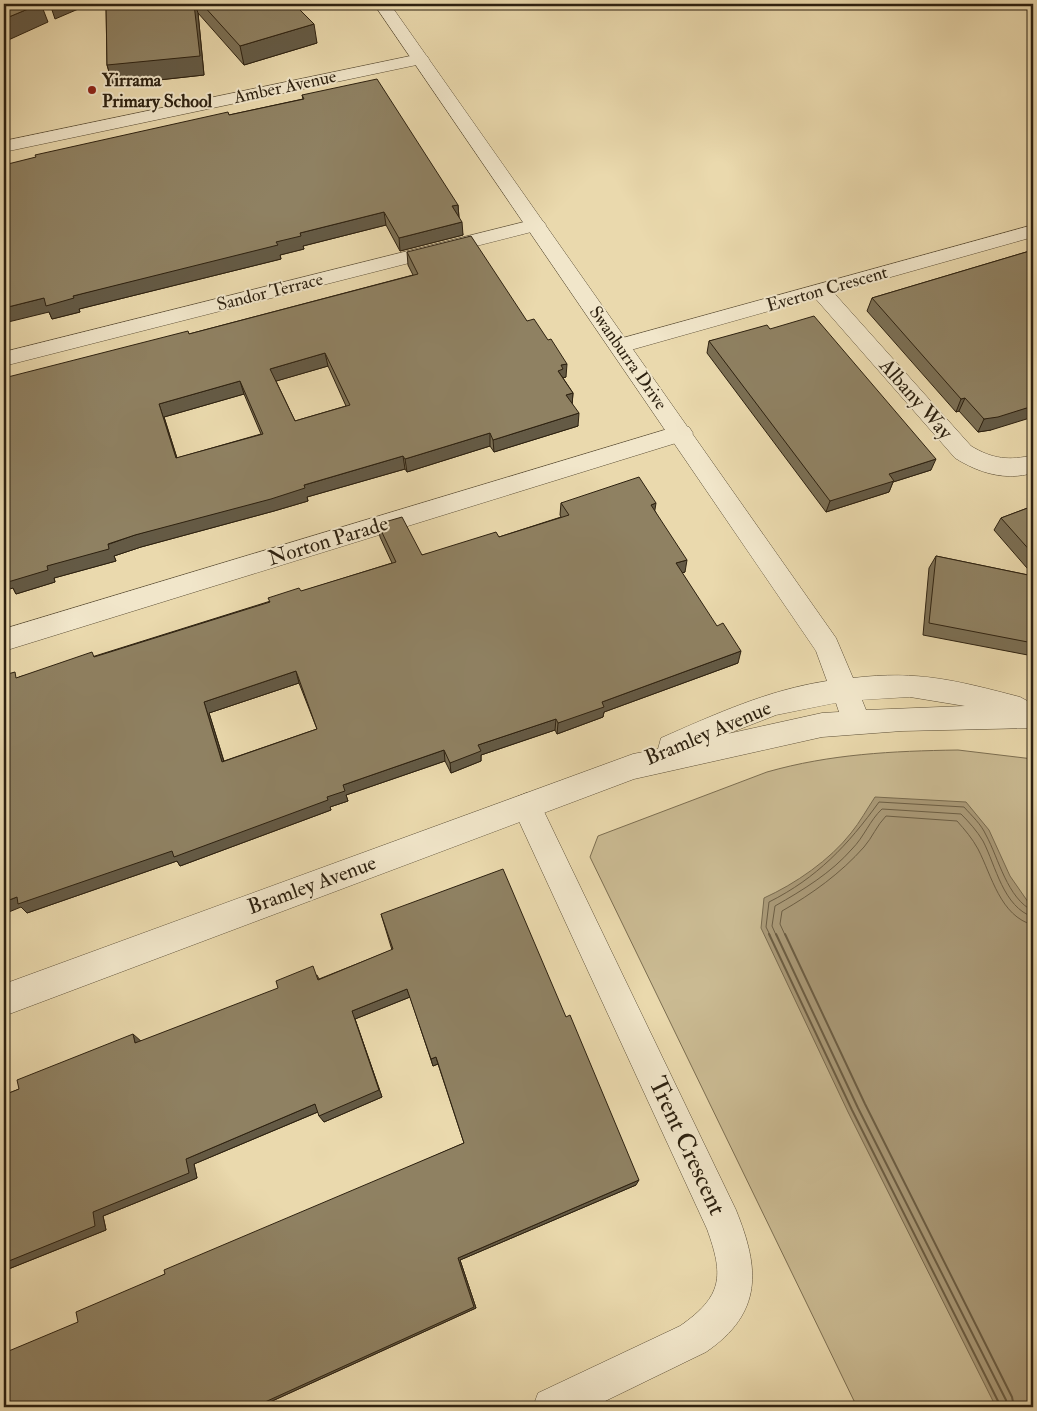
<svg xmlns="http://www.w3.org/2000/svg" width="1037" height="1411" viewBox="0 0 1037 1411" font-family="'IM FELL Double Pica',serif">
  <style>
    .green { fill: #caba92; stroke: #7c6e51 }
    .water { fill: #aa9a78; stroke: #786a4e }
    .lines { fill: none; stroke-linecap: round; stroke-linejoin: round }
    .shore-far1 { stroke: #6c5e44; stroke-width: 1 }
    .shore { stroke: #6c5e44; stroke-width: 2 }
    .minor-casing { stroke: #5c4f37; stroke-width: 1 }
    .tertiary-casing { stroke: #5c4f37; stroke-width: 1 }
    .minor { fill: #f1e6ca; fill-rule: evenodd }
    .tertiary { fill: #f1e6ca; fill-rule: evenodd }
    .wall { fill: #7b6f54; stroke: #2d2110; fill-rule: evenodd }
    .shaded-wall { fill: #645a45; stroke: #2d2110 }
    .building { fill: #8f8162; stroke: #2d2110; fill-rule: evenodd }
    .poi-dot { fill: #8f2418; stroke: #f1e6ca; stroke-width: 2 }
    .labels { text-anchor: middle; dominant-baseline: central; stroke-width: 4; stroke-linejoin: round; paint-order: stroke }
    .far-poi-label { font-size: 18px; font-weight: bold; fill: #2d2110; stroke: #f1e6ca; text-anchor: start }
    .far-street-label { font-size: 18px; fill: #2d2110; stroke: #f1e6ca }
    .street-label { font-size: 21px; fill: #2d2110; stroke: #f1e6ca }
    .near-street-label { font-size: 25px; fill: #2d2110; stroke: #f1e6ca }
  </style>
  <rect width="100%" height="100%" fill="#ead9ad"/>
  <filter id="stains"><feTurbulence type="fractalNoise" baseFrequency=".004" numOctaves="4"/><feColorMatrix values="0 0 0 0 .2 0 0 0 0 .09 0 0 0 0 .02 0 0 0 .5 -.17"/></filter>
  <radialGradient id="worn" r=".72"><stop offset=".6" stop-color="#630" stop-opacity="0"/><stop offset="1" stop-color="#630" stop-opacity=".3"/></radialGradient>
  <path class="green" d="M958 750 1033 759V1407H857L590 857 598 836 767 772C830 754 893 751 958 750Z"/>
  <path class="water" d="M875 797 966 802 989 830 1010 876 1033 909V1407H996L848 1112 761 928 764 898C795 884 830 860 851 833 860 822 867 809 875 797Z"/>
  <g class="lines">
    <path class="shore-far1" d="M770 935 766 927 769 902C817 878 848 845 879 802L964 807C972 816 981 824 986 835 999 859 1007 898 1033 911
      M776 935 772 926 775 906C803 890 831 873 852 849 864 837 870 820 882 809L961 814C969 822 977 831 983 841 996 866 1003 907 1033 917
      M785 935 780 924 782 911C812 894 841 873 864 847 872 838 877 825 886 816L957 821C965 830 972 838 978 849 992 876 1000 916 1033 925"/>
    <path class="shore" d="M769 934 852 1110 1001 1407
      M776 934 858 1108 1006 1400 1007 1407
      M785 934 865 1104 1012 1397 1014 1407"/>
    <defs>
      <path id="minor" d="M420 54 426 55 429 59 426 63 4 152V141Z
        M536 219 543 221 546 225 543 229 4 366V352Z
        M1033 225V237L834 293 971 446C992 459 1010 461 1033 455V473C1005 481 979 473 955 458L815 298 620 353 612 351 609 346 612 341Z
        M681 425 689 427 693 433 689 439 4 651V629Z
        M527 793 537 797 736 1210C760 1269 763 1313 706 1352L593 1407H533L538 1393 680 1326C723 1296 724 1276 707 1229L512 806 517 797Z"/>
      <path id="tertiary" d="M374 4H390L836 638 853 678C919 670 958 681 1020 697L1033 704V728L902 731 822 737 634 779 4 1016V984L633 754 658 749 661 738C716 714 768 690 827 681L816 651ZM910 697 965 706 866 710 862 700ZM836 703 839 712 822 713 727 734 776 715Z"/>
    </defs>
    <use href="#minor" class="minor-casing"/>
    <use href="#tertiary" class="tertiary-casing"/>
    <use href="#minor" class="minor"/>
    <use href="#tertiary" class="tertiary"/>
  </g>
  <path class="wall" d="M106 4H294L317 43 244 65 198 13 204 75 113 85 107 65Z
    M302 95 458 205 459 217 463 235 400 251 386 225 303 246 304 249 280 255 281 259 79 309 80 312 52 319 49 312 229 115 303 99Z
    M1033 250 991 430 978 432 959 411 956 412 867 311 872 298Z
    M407 252 527 321 566 377 563 378 573 393 572 404 578 426 494 452 490 446 407 472 405 469 307 497 308 501 274 511 141 547 114 556 116 561 54 578 55 582 16 594 13 588 189 334 413 275 408 265ZM328 366 346 406 295 421 276 381ZM244 394 261 434 177 458 164 417Z
    M770 329 931 470 893 482 889 492 826 512 707 353 709 341Z
    M561 503 655 511 685 572 682 573 738 663 604 712 603 717 557 734 555 730 481 755V761L451 773 445 761 346 795 348 801 330 807 331 810 180 866 177 861 27 913 21 907 19 677 95 656 392 563 380 537 378 524 422 555 499 537 561 517 560 515ZM299 683 317 729 224 761 209 713Z
    M1033 506V575L994 530 1001 518Z
    M936 556 1033 576V656L923 635 929 568Z
    M381 914 636 1185 460 1260 476 1308 259 1407H4L78 1322 165 1274 464 1143 438 1064 433 1066 410 997 355 1019 382 1097 324 1122 318 1112 194 1164 197 1178 103 1216 106 1230 6 1270 8 1281 4 1283V1095L142 1041 317 975 319 979 392 950Z
    M792 1402 797 1403 799 1407H783Z"/>
  <path class="shaded-wall" d="M40 4H41L48 22 4 42V19Z
    M50 4H90L55 19Z
    M194 4H195L198 13 204 75 113 85 107 65Z
    M314 24 317 43 244 65 240 46Z
    M458 205 459 218 452 206Z
    M384 212 386 225 303 246 304 249 280 255 281 259 79 309 80 312 52 319 49 312 4 323V308L44 298 73 296 276 242 300 233Z
    M462 222 463 235 400 251 399 238Z
    M325 353 328 366 273 382 270 369Z
    M567 364 566 377 563 378 558 371 561 365Z
    M240 381 244 394 164 417 181 471 176 458 159 404Z
    M573 393 572 406 566 395Z
    M965 398 959 411 956 412 961 399Z
    M1033 406V417L991 430 978 432 984 419Z
    M579 413 578 426 494 452 493 440Z
    M490 433V446L407 472 405 459Z
    M403 456 405 469 307 497 308 501 274 511 141 547 114 556 116 561 54 578 55 582 16 594 13 588 4 591V576L47 566 135 535Z
    M936 459 931 470 893 482 889 492 826 512 830 501 889 474Z
    M656 503 654 516 651 505Z
    M687 560 685 572 674 575 676 563Z
    M741 651 738 663 604 712 603 717 557 734 558 723 602 702Z
    M296 671 299 683 209 713 227 772 222 762 204 702Z
    M556 719 555 730 481 755V761L451 773 450 763 478 745Z
    M444 750 445 761 346 795 348 801 330 807 331 810 180 866 177 861 27 913 21 907 4 914V902L17 897 327 797 343 785Z
    M407 989 410 997 355 1019 382 1097 324 1122 319 1116 352 1011Z
    M133 1034 142 1042 135 1043Z
    M436 1057 438 1064 433 1066 431 1059Z
    M315 1104 320 1111 194 1164 197 1178 103 1216 106 1230 6 1270 8 1281 4 1283V1263L93 1212 186 1159Z
    M639 1180 636 1185 460 1260 476 1308 259 1407H254L458 1258Z"/>
  <path class="building" d="M4 4H40L4 19Z
    M106 4H194L200 56 107 65Z
    M202 4H294L314 24 240 46Z
    M377 79 458 205 452 206 462 222 399 238 384 212 300 233 301 236 276 242 278 245 73 296 74 298 46 306 44 298 4 308V165L36 157 35 155 228 112 229 115 304 99 302 95Z
    M471 236 527 321 534 319 548 340 551 339 567 364 561 365 563 369 558 371 573 393 566 395 579 413 493 440 490 433 405 459 403 456 304 485 305 488 271 499 135 535 108 544 109 549 47 566 48 570 8 582 7 575 4 576V378L188 331 189 334 418 274 407 252ZM325 353 350 405 295 421 270 369ZM240 381 263 434 176 458 159 404Z
    M1033 250V406L998 417 984 419 965 398 961 399 872 298Z
    M814 316 936 459 889 474 894 481 830 501 709 341 767 325 770 329Z
    M639 477 656 503 651 505 687 560 676 563 717 626 723 623 741 651 602 702 604 707 558 723 556 719 478 745 481 751 450 763 444 750 343 785 345 791 327 797 328 800 174 857 172 851 18 904 17 897 4 902V675L15 672 16 678 92 652 94 657 270 602 268 598 299 588 301 591 396 562 378 524 402 517 422 555 496 532 499 537 569 515 561 503ZM296 671 317 729 222 762 204 702Z
    M1033 506V554L1001 518Z
    M936 556 1033 576V643L929 623Z
    M503 869 566 1017 570 1015 639 1180 458 1258 474 1307 254 1407H4V1353L78 1322 76 1312 165 1274 164 1270 464 1143 436 1057 431 1059 407 989 352 1011 379 1090 319 1116 315 1104 186 1159 189 1173 93 1212 95 1226 4 1263V1095L19 1089 17 1080 133 1034 135 1043 278 988 276 981 313 966 318 980 393 949 381 914Z
    M797 1403 799 1407H790Z"/>
  <circle class="poi-dot" cx="92" cy="90" r="5"/>
  <g class="labels">
    <g class="far-poi-label">
      <text x="102" y="80">Yirrama<tspan x="102" dy="21">Primary School</tspan></text>
    </g>
    <g class="far-street-label">
      <text transform="translate(285 87) rotate(-12)">Amber Avenue</text>
      <text transform="translate(827 289) rotate(-16)">Everton Crescent</text>
      <text transform="translate(270 292) rotate(-14)">Sandor Terrace</text>
      <text transform="translate(628 358) rotate(55)">Swanburra Drive</text>
    </g>
    <g class="street-label">
      <text transform="translate(916 399) rotate(49)">Albany Way</text>
      <text transform="translate(328 541) rotate(-17)">Norton Parade</text>
      <text transform="translate(708 733) rotate(-23)">Bramley Avenue</text>
      <text transform="translate(312 885) rotate(-20)">Bramley Avenue</text>
    </g>
    <g class="near-street-label">
      <text transform="translate(687 1146) rotate(65)">Trent Crescent</text>
    </g>
  </g>
  <rect width="1037" height="1411" fill="none" stroke="#ead9ad" stroke-width="20"/>
  <rect x="5" y="5" width="1027" height="1401" fill="none" stroke="#2d2110" stroke-width="2.5"/>
  <rect x="10" y="10" width="1017" height="1391" fill="none" stroke="#2d2110"/>
  <rect width="100%" height="100%" filter="url(#stains)"/>
  <rect width="100%" height="100%" fill="url(#worn)"/>
</svg>
